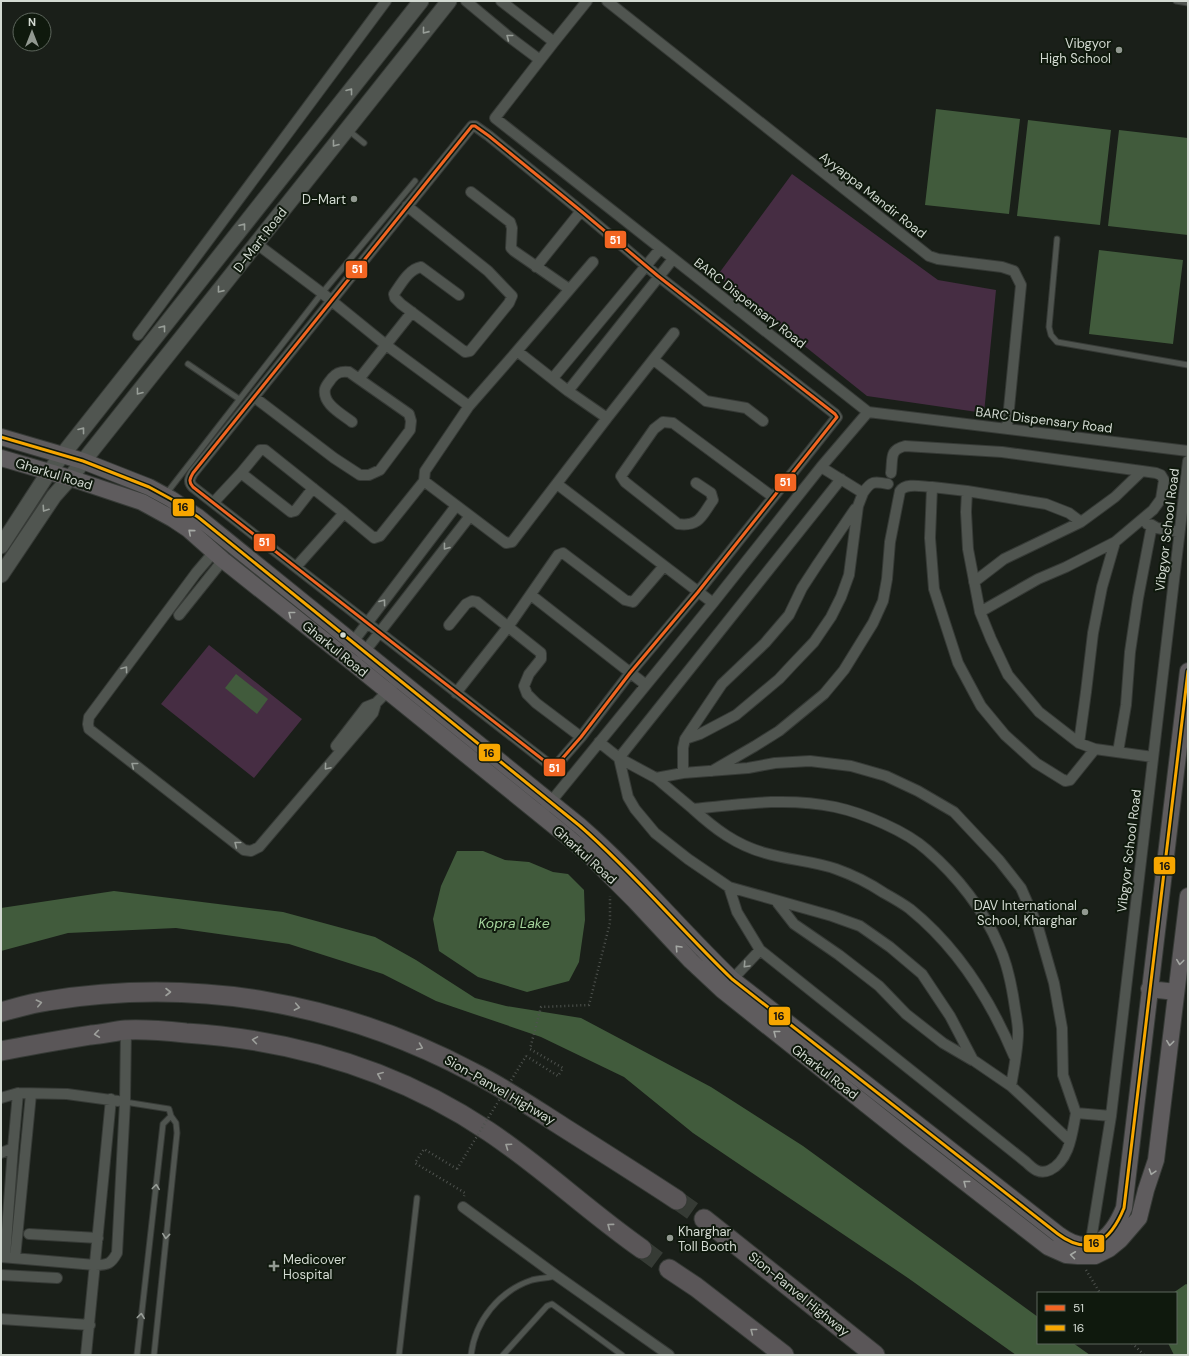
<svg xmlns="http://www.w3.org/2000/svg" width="1189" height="1356" viewBox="0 0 1189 1356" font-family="'DM Sans',sans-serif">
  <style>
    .green { fill: #462d43 }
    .water { fill: #415b3c }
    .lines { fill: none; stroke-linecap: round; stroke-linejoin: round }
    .highway-tunnel { stroke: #363b35; stroke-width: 19; stroke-dasharray: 19 10; stroke-linecap: butt }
    .lane-casing { stroke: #363a36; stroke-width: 7 }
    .street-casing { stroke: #363a36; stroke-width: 12 }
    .secondary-casing { stroke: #363a36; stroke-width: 17 }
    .primary-casing { stroke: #363a36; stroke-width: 18 }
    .highway-casing { stroke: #363a36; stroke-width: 21 }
    .path { stroke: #4f534f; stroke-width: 2.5; stroke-dasharray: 1 3; stroke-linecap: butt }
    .lane { stroke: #505550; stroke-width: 5 }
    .street { stroke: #505550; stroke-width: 10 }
    .secondary { stroke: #505550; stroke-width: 15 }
    .primary { stroke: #5f5c5e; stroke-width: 16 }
    .highway { stroke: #5a5658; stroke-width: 19 }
    .path-bridge { stroke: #4f534f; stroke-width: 2.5; stroke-dasharray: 1 3; stroke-linecap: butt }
    .bus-1-casing { stroke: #0f190d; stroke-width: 6 }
    .bus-2-casing { stroke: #0f190d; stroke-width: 6 }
    .bus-1 { stroke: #f26522; stroke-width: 3 }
    .bus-2 { stroke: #f7a600; stroke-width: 3 }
    .oneway { stroke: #989e98 }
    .oneway2 { stroke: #a5a8a4 }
    .oneway3 { stroke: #9d9f9b }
    .poi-dot { fill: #929991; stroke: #0f190d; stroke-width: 1.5 }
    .bus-dot { fill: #d3dad2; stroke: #0f190d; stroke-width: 1.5 }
    .labels { text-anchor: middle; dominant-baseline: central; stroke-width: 4; stroke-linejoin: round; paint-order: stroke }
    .poi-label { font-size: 13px; fill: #d3dad2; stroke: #0f190d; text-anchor: end }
    .street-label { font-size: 13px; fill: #d3dad2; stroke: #0f190d }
    .water-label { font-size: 14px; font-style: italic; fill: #a5d49c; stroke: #0f190d }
    .line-badge { stroke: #0f190d; stroke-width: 1.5 }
    .badge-label { font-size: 11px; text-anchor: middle; font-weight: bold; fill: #fff }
    .pale-badge-label { font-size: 11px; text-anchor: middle; font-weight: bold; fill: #111 }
  </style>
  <rect width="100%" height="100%" fill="#1a1f19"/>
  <path class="green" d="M792 174 938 280 996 290 984 413 867 396 717 276Z
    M209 645 302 719 254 778 161 704Z"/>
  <path class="water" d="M936 109 1020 119 1009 214 925 205Z
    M1028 120 1111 130 1100 225 1017 216Z
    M1119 130 1188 138V235L1108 226Z
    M1099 250 1183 260 1173 344 1089 334Z
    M236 674 268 699 257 714 225 688Z
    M457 851H483L505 860 529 862 553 872 568 874 584 890 585 920 579 962 569 981 527 992 478 977 439 951 433 919 441 886Z
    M114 891 283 912 375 937 416 960 475 998 506 1006 581 1018 711 1087 803 1146 1038 1317V1343H1073L1090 1355H1016L908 1278 693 1133 624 1077 541 1037 436 1001 383 974 289 944 176 928 68 933 1 951V908Z
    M1186 1284 1188 1285V1355H1174L1168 1343H1176V1293H1173Z"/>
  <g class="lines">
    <path class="highway-tunnel" d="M677 1200 704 1219
      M642 1249 669 1269"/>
    <defs>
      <path id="lane" d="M1176 1 1188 3
        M348 130 364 143
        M1057 239 1049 327 1051 335 1057 342 1188 365
        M188 364 239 399
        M166 494 322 293 415 181
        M125 1102 169 1109 171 1116 176 1123 177 1133 154 1355
        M137 1355 163 1124 171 1116
        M399 1355 417 1198
        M471 1355C475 1321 499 1291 532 1280 540 1278 549 1278 556 1276
        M503 1355 547 1306 552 1304 622 1355"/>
      <path id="street" d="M466 1 508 36 540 60
        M501 1 554 42
        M587 1 554 42 495 118 868 412 1188 451
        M607 1 929 256 938 259 1002 267 1014 271 1021 285 1007 429
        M472 126H475L489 136 581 211 658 276 835 414 837 417 698 592 630 673 581 737 554 768 551 766 193 487C188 482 190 478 193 473Z
        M471 192 510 222 512 228 511 248 514 251 569 289
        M407 206 488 271 512 296 509 303 470 351 465 352 401 304 395 298 394 294C401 284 409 269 421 267L459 295
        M257 244 322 293 386 345 469 406
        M536 267 581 211
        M138 335 386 1
        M517 351 568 391 607 418 512 542 506 543 424 481 425 471 469 406Z
        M517 351 593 262
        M654 360 706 401 746 408 763 421
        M553 378 660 249
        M359 379 412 312
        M568 391 673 259
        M254 397 334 458 360 475H369L380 470 410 430 411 421 409 414 349 372C342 371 337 372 332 378 330 381 326 385 325 389 322 404 342 414 352 422
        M607 418 674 333
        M891 473C893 458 889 450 905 446L1002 452 1142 471
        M696 483 711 493 713 500C702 515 700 527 678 524L625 482 621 476 654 429 663 422 673 423 773 497
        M557 484 713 603
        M932 487 967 491 1046 504 1069 513 1081 522 1115 497 1142 471 1156 473 1161 475 1164 480 1161 499 1153 510 1115 542 1066 567 1038 579 980 612
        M967 491 966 512 968 549 980 612 991 639 1008 675 1039 712 1079 743 1095 749 1153 757
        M863 493C871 481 874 481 888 484
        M214 502 241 473
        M344 513 374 538 380 536 424 481
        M1147 524 1152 525 1157 528 1179 532
        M213 553 196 573 89 717 88 724 89 729 244 850 251 851 259 847 368 719 373 713 376 703 392 687
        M296 567 344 513 265 450H260L241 473 291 512 295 511 313 488
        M974 582 1004 559 1081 522
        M531 595 646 685
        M179 615 223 560
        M449 625 466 604 472 601 477 602 541 653V659L529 674 524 686 527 694 536 703 581 737
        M343 655 456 506
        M362 655 470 516
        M456 693 508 627 558 555 563 553 625 600 633 602 664 566
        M685 739 722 684 765 643 789 615 802 588 817 565 855 509
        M599 742 619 758 656 778 683 773 748 768 775 763 810 761 851 766 886 776 918 791 954 812 999 860 1021 888 1038 927 1054 983 1062 1028 1063 1075 1076 1113
        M1079 743 1086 692 1093 633 1102 587 1115 542
        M336 746 366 707 376 703
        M1118 752 1126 705 1130 652 1138 598 1152 525
        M619 758 628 797 635 809 655 833 688 859 729 887 832 916 860 926 890 947 922 974 950 1016 973 1060 1011 1086 1070 1141
        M619 758 841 479
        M712 771 755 746 779 731 824 694 844 670 873 623 883 601 887 579 890 542 900 491C906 482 923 487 932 487L930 538 934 589 958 663 981 706 1005 735 1036 763 1065 781 1070 780 1095 749
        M683 773V748L685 739 700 734 736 715 779 679 793 664 814 642 831 617 841 597 849 575 858 506 863 493 821 467
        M656 778 693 809C740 804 788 797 835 807 863 813 906 831 927 850 957 876 984 910 999 946 1008 965 1012 987 1015 1008 1016 1015 1018 1024 1018 1032 1018 1049 1014 1068 1011 1086
        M693 809C715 829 736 845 765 853 788 860 813 861 836 869 853 875 869 883 884 893 893 898 902 903 910 909 957 947 991 1001 1014 1056
        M540 815 713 603 821 467 868 412
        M729 887 737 912 760 950 1026 1162C1033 1169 1040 1175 1050 1170 1070 1160 1072 1133 1076 1113L1111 1116
        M776 901 794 924 839 955 879 986 906 1014 943 1043 972 1060
        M729 983 760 950
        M1 1098 18 1093 67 1094 118 1101
        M13 1148 18 1093
        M1 1153 13 1148 5 1257
        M463 1207 557 1276 669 1355
        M29 1234 98 1238
        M1095 1244 1092 1234 1111 1116 1188 461
        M1 1257 95 1265C108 1265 111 1264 117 1253L125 1102 126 1030
        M15 1258 31 1094
        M1 1275 57 1278
        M1 1319 90 1325
        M86 1355 111 1099"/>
      <path id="secondary" d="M1 546 49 472 421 1
        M1 575 54 496 70 478 449 1"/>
      <path id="primary" d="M1 437 83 461 149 487 171 499 198 517 580 826C634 873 680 929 732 979L1058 1234C1090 1258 1111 1240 1124 1208L1188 671
        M1 458 70 478 142 502 173 519 188 529 223 560 354 664 569 838 591 857 635 901 691 961 722 990 908 1138 1048 1247 1066 1255 1078 1256H1095L1109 1249 1120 1240 1139 1218 1146 1190 1156 1160 1188 896
        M1149 989 1176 992"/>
      <path id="highway" d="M1 1012C16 1008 32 1003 47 1001 195 977 340 1002 472 1072 504 1088 533 1108 563 1127 601 1151 639 1175 677 1200
        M1 1051C31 1045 61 1040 91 1035 103 1034 115 1031 126 1030 146 1029 167 1031 186 1033 294 1040 398 1071 488 1131 542 1167 589 1212 642 1249
        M704 1219 875 1355
        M669 1269 696 1287 784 1355"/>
    </defs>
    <use href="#lane" class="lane-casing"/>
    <use href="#street" class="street-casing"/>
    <use href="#secondary" class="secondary-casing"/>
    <use href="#primary" class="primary-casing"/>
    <use href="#highway" class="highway-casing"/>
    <path class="path" d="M526 1056 558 1076 563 1068 530 1049 541 1007 589 1005 610 923V896
      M457 1169 424 1149 415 1163 465 1193 464 1196
      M1086 1270 1100 1293
      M1132 1343 1144 1355"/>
    <use href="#lane" class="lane"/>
    <use href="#street" class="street"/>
    <use href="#secondary" class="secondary"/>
    <use href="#primary" class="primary"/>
    <use href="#highway" class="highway"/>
    <path class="path-bridge" d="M457 1169 526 1056"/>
    <defs>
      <path id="bus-1" d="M472 126H475L489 136 581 211 658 276 835 414 837 417 698 592 630 673 581 737 554 768 551 766 193 487C188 482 190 478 193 473Z"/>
      <path id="bus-2" d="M1 437 83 461 149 487 171 499 198 517 580 826C634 873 680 929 732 979L1058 1234C1090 1258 1111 1240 1124 1208L1188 671"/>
    </defs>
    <use href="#bus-1" class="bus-1-casing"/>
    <use href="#bus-2" class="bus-2-casing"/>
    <use href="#bus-1" class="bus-1"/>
    <use href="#bus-2" class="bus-2"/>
  </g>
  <defs><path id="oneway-chevron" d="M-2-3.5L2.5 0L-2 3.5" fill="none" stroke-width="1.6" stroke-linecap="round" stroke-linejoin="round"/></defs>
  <g class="oneway">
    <use href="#oneway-chevron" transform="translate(425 31) rotate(129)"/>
    <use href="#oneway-chevron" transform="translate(509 37) rotate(-142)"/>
    <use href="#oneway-chevron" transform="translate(350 91) rotate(-52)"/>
    <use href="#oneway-chevron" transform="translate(335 144) rotate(128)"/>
    <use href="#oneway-chevron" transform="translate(243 226) rotate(-52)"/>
    <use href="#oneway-chevron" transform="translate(220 290) rotate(129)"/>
    <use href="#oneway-chevron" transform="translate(163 328) rotate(-52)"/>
    <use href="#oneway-chevron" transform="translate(139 392) rotate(128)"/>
    <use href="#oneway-chevron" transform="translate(82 430) rotate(-52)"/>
    <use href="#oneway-chevron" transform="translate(45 509) rotate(124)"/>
    <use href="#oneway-chevron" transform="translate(446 547) rotate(128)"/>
    <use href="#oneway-chevron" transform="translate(383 602) rotate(-53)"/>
    <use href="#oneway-chevron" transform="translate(125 669) rotate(-53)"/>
    <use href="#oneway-chevron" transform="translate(134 765) rotate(-142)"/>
    <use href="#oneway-chevron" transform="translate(327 767) rotate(130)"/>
    <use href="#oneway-chevron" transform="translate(237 844) rotate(-142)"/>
    <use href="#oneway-chevron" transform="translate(746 965) rotate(133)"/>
    <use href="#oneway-chevron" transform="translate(156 1187) rotate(-83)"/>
    <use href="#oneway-chevron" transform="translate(166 1236) rotate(96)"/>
    <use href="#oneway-chevron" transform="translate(141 1316) rotate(-83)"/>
  </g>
  <g class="oneway2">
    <use href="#oneway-chevron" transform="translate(191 532) rotate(-139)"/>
    <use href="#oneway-chevron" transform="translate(291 614) rotate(-142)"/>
    <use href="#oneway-chevron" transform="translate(678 948) rotate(-133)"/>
    <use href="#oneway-chevron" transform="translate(1180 962) rotate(97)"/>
    <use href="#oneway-chevron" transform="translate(776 1033) rotate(-142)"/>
    <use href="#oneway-chevron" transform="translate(1170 1043) rotate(97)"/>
    <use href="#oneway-chevron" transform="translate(1152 1172) rotate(108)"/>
    <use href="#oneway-chevron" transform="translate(966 1183) rotate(-142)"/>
    <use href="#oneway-chevron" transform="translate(1073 1255) rotate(-173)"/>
  </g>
  <g class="oneway3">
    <use href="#oneway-chevron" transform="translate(168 992)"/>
    <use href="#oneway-chevron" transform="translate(39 1003) rotate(-13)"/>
    <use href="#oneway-chevron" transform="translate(297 1007) rotate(11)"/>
    <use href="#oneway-chevron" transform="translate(97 1034) rotate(172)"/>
    <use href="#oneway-chevron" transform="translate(255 1040) rotate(-171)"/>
    <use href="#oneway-chevron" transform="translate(420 1047) rotate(22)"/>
    <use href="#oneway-chevron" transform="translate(380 1075) rotate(-158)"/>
    <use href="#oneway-chevron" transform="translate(508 1146) rotate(-145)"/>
    <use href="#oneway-chevron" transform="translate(610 1226) rotate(-143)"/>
    <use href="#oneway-chevron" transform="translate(753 1331) rotate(-142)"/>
  </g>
  <g class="poi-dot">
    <circle cx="1119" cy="50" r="4"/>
    <circle cx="354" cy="199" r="4"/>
    <circle cx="1085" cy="912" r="4"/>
    <circle cx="670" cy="1238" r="4"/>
    <path d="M272 1260h4v4h4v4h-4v4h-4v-4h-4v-4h4z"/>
  </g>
  <circle class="bus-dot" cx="343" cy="635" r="3.5"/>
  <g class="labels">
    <g class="poi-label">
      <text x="1111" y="43">Vibgyor<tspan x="1111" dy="15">High School</tspan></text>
      <text x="346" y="199">D-Mart</text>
      <text x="1077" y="905">DAV International<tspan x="1077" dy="15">School, Kharghar</tspan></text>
      <text x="678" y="1231" text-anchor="start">Kharghar<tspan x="678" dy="15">Toll Booth</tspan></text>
      <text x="283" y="1259" text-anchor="start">Medicover<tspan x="283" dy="15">Hospital</tspan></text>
    </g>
    <g class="street-label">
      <text transform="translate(873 195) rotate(38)">Ayyappa Mandir Road</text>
      <text transform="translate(260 240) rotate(-52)">D-Mart Road</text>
      <text transform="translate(750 303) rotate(38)">BARC Dispensary Road</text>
      <text transform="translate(1044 420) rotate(7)">BARC Dispensary Road</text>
      <text transform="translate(54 474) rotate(17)">Gharkul Road</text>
      <text transform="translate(1167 530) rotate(-83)">Vibgyor School Road</text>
      <text transform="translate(335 649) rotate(39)">Gharkul Road</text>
      <text transform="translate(1129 851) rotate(-83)">Vibgyor School Road</text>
      <text transform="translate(585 855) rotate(42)">Gharkul Road</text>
      <text transform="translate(825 1072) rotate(38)">Gharkul Road</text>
      <text transform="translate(500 1090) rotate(30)">Sion-Panvel Highway</text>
      <text transform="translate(799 1294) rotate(39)">Sion-Panvel Highway</text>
    </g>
    <g class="water-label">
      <text x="514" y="923">Kopra Lake</text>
    </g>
  </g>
  <g class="line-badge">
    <rect x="604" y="230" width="23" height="19" rx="4" fill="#f26522"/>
    <rect x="345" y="260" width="23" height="19" rx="4" fill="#f26522"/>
    <rect x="774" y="473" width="23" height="19" rx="4" fill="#f26522"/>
    <rect x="172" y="498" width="23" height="19" rx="4" fill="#f7a600"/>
    <rect x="253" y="533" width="23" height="19" rx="4" fill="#f26522"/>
    <rect x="478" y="743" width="23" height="19" rx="4" fill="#f7a600"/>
    <rect x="543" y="758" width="23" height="19" rx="4" fill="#f26522"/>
    <rect x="1153" y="856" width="23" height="19" rx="4" fill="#f7a600"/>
    <rect x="768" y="1006" width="23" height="20" rx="4" fill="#f7a600"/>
    <rect x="1083" y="1234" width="22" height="19" rx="4" fill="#f7a600"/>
  </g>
  <g class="badge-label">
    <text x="615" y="244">51</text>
    <text x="357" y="273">51</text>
    <text x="785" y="486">51</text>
    <text x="264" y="546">51</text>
    <text x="554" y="772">51</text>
  </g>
  <g class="pale-badge-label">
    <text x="183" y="511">16</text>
    <text x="489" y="757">16</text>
    <text x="1165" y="870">16</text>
    <text x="779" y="1020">16</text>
    <text x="1094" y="1247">16</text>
  </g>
  <rect width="1189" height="1356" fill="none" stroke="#d3dad2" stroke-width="4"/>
  <rect x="1037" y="1292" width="140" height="52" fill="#0f190d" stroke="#5d665c"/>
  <rect x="1045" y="1305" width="20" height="6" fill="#f26522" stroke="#5d665c"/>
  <text x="1073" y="1312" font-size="12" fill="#d3dad2">51</text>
  <rect x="1045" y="1325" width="20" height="6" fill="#f7a600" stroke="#5d665c"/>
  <text x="1073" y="1332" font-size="12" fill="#d3dad2">16</text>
  <g transform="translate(32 32)"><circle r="19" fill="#0f190d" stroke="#5d665c"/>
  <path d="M0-3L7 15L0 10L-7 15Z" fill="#929991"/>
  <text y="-6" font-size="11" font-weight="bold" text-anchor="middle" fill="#d3dad2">N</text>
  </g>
</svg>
